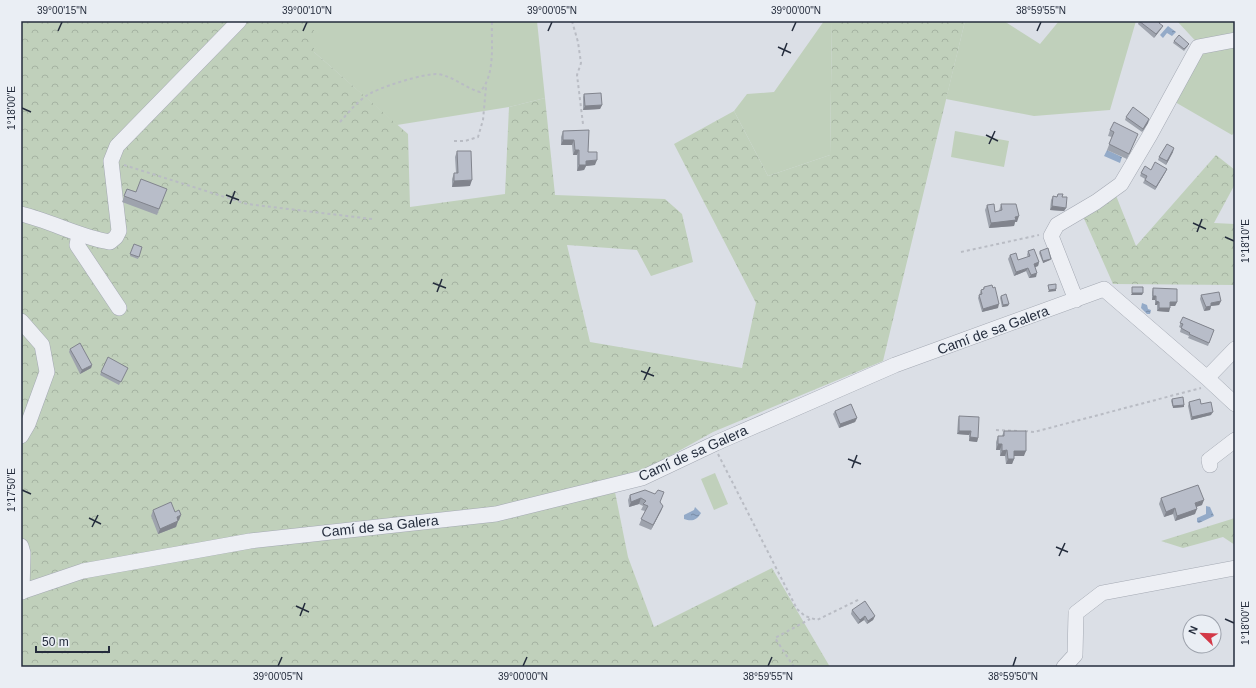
<svg xmlns="http://www.w3.org/2000/svg" width="1256" height="688" viewBox="0 0 1256 688" font-family="Helvetica,sans-serif">
  <style>
    .green { fill: #c0d0bb }
    .forest { fill: url(#forest-crowns) }
    .water { fill: url(#water-ripples) }
    .lines { fill: none; stroke-linecap: round; stroke-linejoin: round }
    .minor-casing { stroke: #a4a9b3; stroke-width: 16 }
    .path { stroke: #b9bcc4; stroke-width: 2; stroke-dasharray: 3 3; stroke-linecap: butt }
    .minor { stroke: #edeff4; stroke-width: 15 }
    .wall { fill: #9ea3ad }
    .shaded-wall { fill: #81848d }
    .building { fill: #b8bdc9; stroke: #81848d }
    .ticks { fill: none; stroke: #242c3c; stroke-width: 1.5 }
    .labels { text-anchor: middle; dominant-baseline: central; stroke-width: 3; stroke-linejoin: round; paint-order: stroke }
    .street-label { font-size: 14px; fill: #242c3c; stroke: #eaeef4 }
    .neatline { fill: none; stroke: #242c3c; stroke-width: 1.5 }
    .ticks-label { font-size: 10px; text-anchor: middle; fill: #242c3c }
  </style>
  <defs>
    <pattern id="forest-crowns" width="20" height="18" patternUnits="userSpaceOnUse"><rect width="20" height="18" fill="#c0d0bb"/><path d="M2 6a3 3 0 1 1 6 0M12 15a3 3 0 1 1 6 0" fill="none" stroke="#a5b3a2"/></pattern>
    <pattern id="water-ripples" width="26" height="14" patternUnits="userSpaceOnUse"><rect width="26" height="14" fill="#93aac8"/><path d="M2 4q2-2 4 0t4 0M15 11q2-2 4 0t4 0" fill="none" stroke="#788ba4"/></pattern>
  </defs>
  <rect width="100%" height="100%" fill="#dbdfe6"/>
  <path class="green" d="M314 21H537L545 98 509 107 397 125 314 52Z
    M824 21H832L830 155 768 176 734 111 747 94 774 92Z
    M965 21H1004L1040 44 1059 21H1136L1110 110 1034 116 946 99Z
    M1177 21H1235V132L1232 135 1175 102 1203 49Z
    M955 131 1009 141 1004 167 951 157Z
    M715 473 728 504 714 510 701 479Z"/>
  <path class="forest" d="M21 21H314V52L408 134 410 207 505 194 509 107 545 98 555 195 665 199 682 214 693 262 651 276 637 250 567 245 590 342 742 368 756 303 674 144 734 111 768 176 830 155 832 21H965L883 361 713 432 614 487 628 557 654 627 772 568 830 667H21Z
    M1216 155 1235 170V184L1214 223 1235 224V285L1113 284 1082 214 1115 193 1136 246Z
    M1235 518V545L1223 537 1183 548 1161 541Z"/>
  <path class="water" d="M1168 26 1176 32 1172 36 1167 33 1163 38 1160 35Z
    M1107 150 1122 157 1120 163 1104 156Z
    M1142 303 1147 305 1148 309 1151 310 1150 314H1147L1141 308Z
    M1206 506 1210 507 1214 516 1199 523 1197 522V518L1206 514Z
    M695 507 701 513C697 520 692 522 684 519V515L694 510Z"/>
  <g class="lines">
    <defs>
      <path id="minor" d="M21 214C51 221 79 237 110 242L116 237 119 231 111 161 117 146 239 21
        M79 234 77 245 119 308
        M1076 300 1051 236 1057 225 1096 202 1121 184 1150 135 1198 47 1235 40
        M21 321 42 345 47 372 28 424 21 436
        M1207 378 1235 349
        M1210 465 1209 460 1235 440
        M21 546 23 553 22 592
        M21 592 83 571 250 541 496 514 642 478 716 443 895 365 1104 289 1207 378 1235 404
        M1064 667 1075 655 1076 613 1102 593 1235 568"/>
    </defs>
    <use href="#minor" class="minor-casing"/>
    <path class="path" d="M572 21 578 42 581 63 577 75 583 124
      M340 122C348 113 356 103 366 96 376 88 425 73 438 74 455 77 465 88 480 92 496 74 491 44 492 21
      M454 141H465L478 137 483 120 486 87
      M124 165 247 204 372 219
      M961 252 1039 235
      M996 430 1019 431
      M1025 431 1034 432 1201 388
      M718 454 797 609 805 616 817 620 860 599
      M794 667 775 638 810 619"/>
    <use href="#minor" class="minor"/>
  </g>
  <path class="wall" d="M1139 21 1160 23 1161 29 1154 38 1138 24Z
    M1174 41 1188 46 1184 51 1173 43Z
    M584 94 602 105 600 109 583 110V97Z
    M1126 117 1148 123 1142 132 1125 120Z
    M589 130 588 152 595 165 586 166 584 170 577 171V155H573L572 145H561V137L563 131Z
    M1110 130 1136 139 1127 159 1107 150 1112 137 1108 136Z
    M457 151 470 186 452 187V179L454 173H456L455 157Z
    M1173 152 1166 165 1158 160 1159 157Z
    M1167 169 1165 173 1155 190 1143 183 1145 179 1140 176 1141 173 1151 170Z
    M127 189 136 192 167 189 157 215 122 202Z
    M1058 194 1062 197 1066 208 1064 211 1050 210 1051 200 1053 196 1057 197Z
    M1001 204 1017 222H1015L1014 226 989 228 985 210 987 205 995 212 999 211Z
    M134 244 142 247 138 259 130 256Z
    M1028 251 1039 262 1038 266 1035 267 1036 277 1029 278 1026 271 1014 276 1008 259 1010 255 1018 260 1028 257 1027 255Z
    M1040 251 1050 260 1043 263 1039 253Z
    M984 287 998 308 982 312 978 298 981 290 983 289Z
    M1153 288 1177 302 1175 306H1170L1169 312 1157 311V305H1155V300H1152V292Z
    M1201 295 1221 301 1219 305 1211 306 1210 310 1204 311 1200 299Z
    M1001 296 1008 306 1002 307 1000 298Z
    M1183 317 1214 330 1208 346 1188 338 1189 336 1180 332 1181 328 1179 327Z
    M70 349 92 365 91 368 80 374 69 352Z
    M126 371 119 385 100 375 101 372Z
    M1172 399 1184 405V407L1173 408 1171 401Z
    M1189 402 1211 415 1191 420 1188 406Z
    M835 411 857 418 855 422 839 428 833 414Z
    M959 416 978 438 977 442 969 441V435L957 434 958 420Z
    M1004 431 1024 456H1014V459L1012 464H1006L1005 456H1000V450H996V442L998 436H1002Z
    M630 495 660 503 663 506 661 511 651 530 639 525 645 511 641 510 643 506 639 504 629 507 628 500Z
    M1161 498 1202 505 1196 507 1195 514 1175 521 1173 514 1164 517 1159 504Z
    M153 510 175 512 181 515 179 520 178 521 176 527 158 534 151 516Z
    M852 610 875 616 873 620 867 624 864 620 858 624 851 614Z"/>
  <path class="shaded-wall" d="M1163 26 1161 29 1154 38 1156 34Z
    M602 105 600 109 583 110 585 106Z
    M1149 119 1148 123 1142 132 1143 129Z
    M563 140H574L572 145H561Z
    M1174 148 1173 152 1166 165 1167 161Z
    M575 150H579L577 155H573Z
    M597 160 595 165 586 166 584 170 577 171 579 165 586 161Z
    M1167 169 1165 173 1155 190 1156 187Z
    M472 180 470 186 452 187 454 181Z
    M1052 206 1066 208 1064 211 1050 210Z
    M1019 216 1017 222H1015L1014 226 989 228 991 223Z
    M1051 259 1050 260 1043 263V261Z
    M1039 262 1038 266 1033 268 1034 264Z
    M1028 268 1026 271 1014 276 1016 272Z
    M1037 273 1036 277 1029 278 1031 275Z
    M1056 289V291L1048 292 1049 290Z
    M1132 293H1143L1142 295H1131Z
    M1153 296H1156L1155 300H1152Z
    M1156 301 1159 302 1157 305H1155Z
    M1221 301 1219 305 1211 306 1210 310 1204 311 1206 307 1211 303Z
    M1170 302H1177L1175 306H1169Z
    M999 304 998 308 982 312 983 309Z
    M1009 304 1008 306 1002 307 1003 305Z
    M1159 308H1170L1169 312 1157 311Z
    M92 365 91 368 80 374 82 370Z
    M1184 405V407L1173 408V406Z
    M1213 412 1211 415 1191 420 1192 417Z
    M857 418 855 422 839 428 840 424Z
    M959 431H971L969 435 957 434Z
    M970 437 978 438 977 442 969 441Z
    M998 444H1002L1000 450H996Z
    M1007 450 1005 456H1000L1002 451Z
    M1014 451H1026L1024 456H1012Z
    M1008 459H1014L1012 464H1006Z
    M641 498 639 504 629 507 631 502Z
    M1204 500 1202 505 1193 508 1195 503Z
    M663 506 661 511 651 530 653 525Z
    M1175 508 1173 514 1164 517 1166 512Z
    M1197 509 1195 514 1175 521 1177 516Z
    M181 515 179 520 175 523 177 517Z
    M178 521 176 527 158 534 160 529Z
    M865 616 864 620 858 624 860 620Z
    M875 616 873 620 867 624 868 621Z"/>
  <path class="building" d="M1139 21H1160L1159 23 1163 26 1156 34Z
    M1179 35 1189 44 1184 49 1174 41Z
    M601 93 602 105 585 106 584 94Z
    M1133 107 1149 119 1143 129 1126 117Z
    M1114 122 1138 134 1129 154 1109 144 1114 132 1110 130Z
    M589 130 588 152H597V160L586 161V165H579V150H575L574 140H563V131Z
    M1167 144 1174 148 1167 161 1159 157Z
    M457 151H471L472 180 454 181V173H458Z
    M1155 162 1167 169 1156 187 1145 180 1147 176 1141 173 1145 166 1151 170Z
    M141 179 167 189 159 209 124 196 127 189 136 192Z
    M1058 194H1063L1062 197H1067L1066 208 1052 206 1053 196 1057 197Z
    M994 204 995 212 1002 210 1001 204H1016L1019 216 1015 217 1016 220 991 223 987 205Z
    M134 244 142 247 139 257 130 254Z
    M1048 248 1051 259 1043 261 1040 251Z
    M1034 249 1039 262 1034 264 1037 273 1031 275 1028 268 1016 272 1010 255 1016 253 1018 260 1030 256 1028 251Z
    M1056 284V289L1049 290 1048 285Z
    M992 285 993 288 995 287 999 304 983 309 979 295 982 294 981 290 984 289V287Z
    M1132 287H1143V293H1132Z
    M1153 288 1177 289V302H1170V308H1159V302L1156 301V296H1153Z
    M1219 292 1221 301 1211 303V306L1206 307 1201 295Z
    M1006 294 1009 304 1003 305 1001 296Z
    M1183 317 1214 330 1209 343 1189 334 1190 333 1181 328 1183 324 1180 323Z
    M80 343 92 365 82 370 70 349Z
    M108 357 128 368 121 382 101 372Z
    M1183 397 1184 405 1173 406 1172 399Z
    M1200 399 1201 404 1211 402 1213 412 1192 417 1189 402Z
    M851 404 857 418 840 424 835 411Z
    M959 416 979 417 978 438 970 437 971 431H959Z
    M1004 431H1026V451H1014V459H1008L1007 450 1002 451V444H998V436H1004Z
    M1198 485 1204 500 1195 503 1197 509 1177 516 1175 508 1166 512 1161 498Z
    M645 490 655 494 658 490 664 492 660 502 663 506 653 525 641 519 648 506 643 504 646 501 641 498 631 502 630 495Z
    M171 502 175 512 179 510 181 515 177 517 178 521 160 529 153 510Z
    M865 601 875 616 868 621 865 616 860 620 852 610Z"/>
  <path class="ticks" d="M58 31 62 22M303 31 307 22M548 31 552 22M792 31 796 22M1037 31 1041 22M778 47 791 53M782 56 787 43M22 108 31 112M986 135 998 141M989 144 995 131M226 195 239 200M230 204 235 191M1193 223 1206 229M1197 232 1202 219M1225 237 1234 241M433 283 446 288M437 292 442 279M641 371 654 376M644 380 650 367M848 459 861 464M852 468 857 455M22 490 31 494M89 518 101 524M92 527 98 515M1056 547 1068 552M1059 556 1065 543M296 606 309 612M300 616 305 603M1225 619 1234 623M278 666 282 657M523 666 527 657M768 666 772 657M1013 666 1016 657"/>
  <g class="labels">
    <g class="street-label">
      <text transform="translate(993 330) rotate(-20)">Camí de sa Galera</text>
      <text transform="translate(693 453) rotate(-24)">Camí de sa Galera</text>
      <text transform="translate(380 526) rotate(-6)">Camí de sa Galera</text>
    </g>
  </g>
  <rect width="1256" height="688" fill="none" stroke="#eaeef4" stroke-width="44"/>
  <g transform="translate(1202 634) rotate(293)"><circle r="19" fill="#eaeef4" stroke="#9ba0aa"/>
  <path d="M0-3L7 15L0 10L-7 15Z" fill="#d33847"/>
  <text y="-6" font-size="11" font-weight="bold" text-anchor="middle" fill="#242c3c">N</text>
  </g>
  <path d="M36 646v6h73v-6" fill="none" stroke="#242c3c" stroke-width="2"/>
  <text x="42" y="646" font-size="12" fill="#242c3c" stroke="#eaeef4" stroke-width="3" paint-order="stroke">50 m</text>
  <rect x="22" y="22" width="1212" height="644" class="neatline"/>
  <g class="ticks-label">
    <text x="62" y="14">39°00'15"N</text>
    <text x="307" y="14">39°00'10"N</text>
    <text x="552" y="14">39°00'05"N</text>
    <text x="796" y="14">39°00'00"N</text>
    <text x="1041" y="14">38°59'55"N</text>
    <text transform="translate(11 108) rotate(-90)" y="4">1°18'00"E</text>
    <text transform="translate(1245 241) rotate(-90)" y="4">1°18'10"E</text>
    <text transform="translate(11 490) rotate(-90)" y="4">1°17'50"E</text>
    <text transform="translate(1245 623) rotate(-90)" y="4">1°18'00"E</text>
    <text x="278" y="680">39°00'05"N</text>
    <text x="523" y="680">39°00'00"N</text>
    <text x="768" y="680">38°59'55"N</text>
    <text x="1013" y="680">38°59'50"N</text>
  </g>
</svg>
